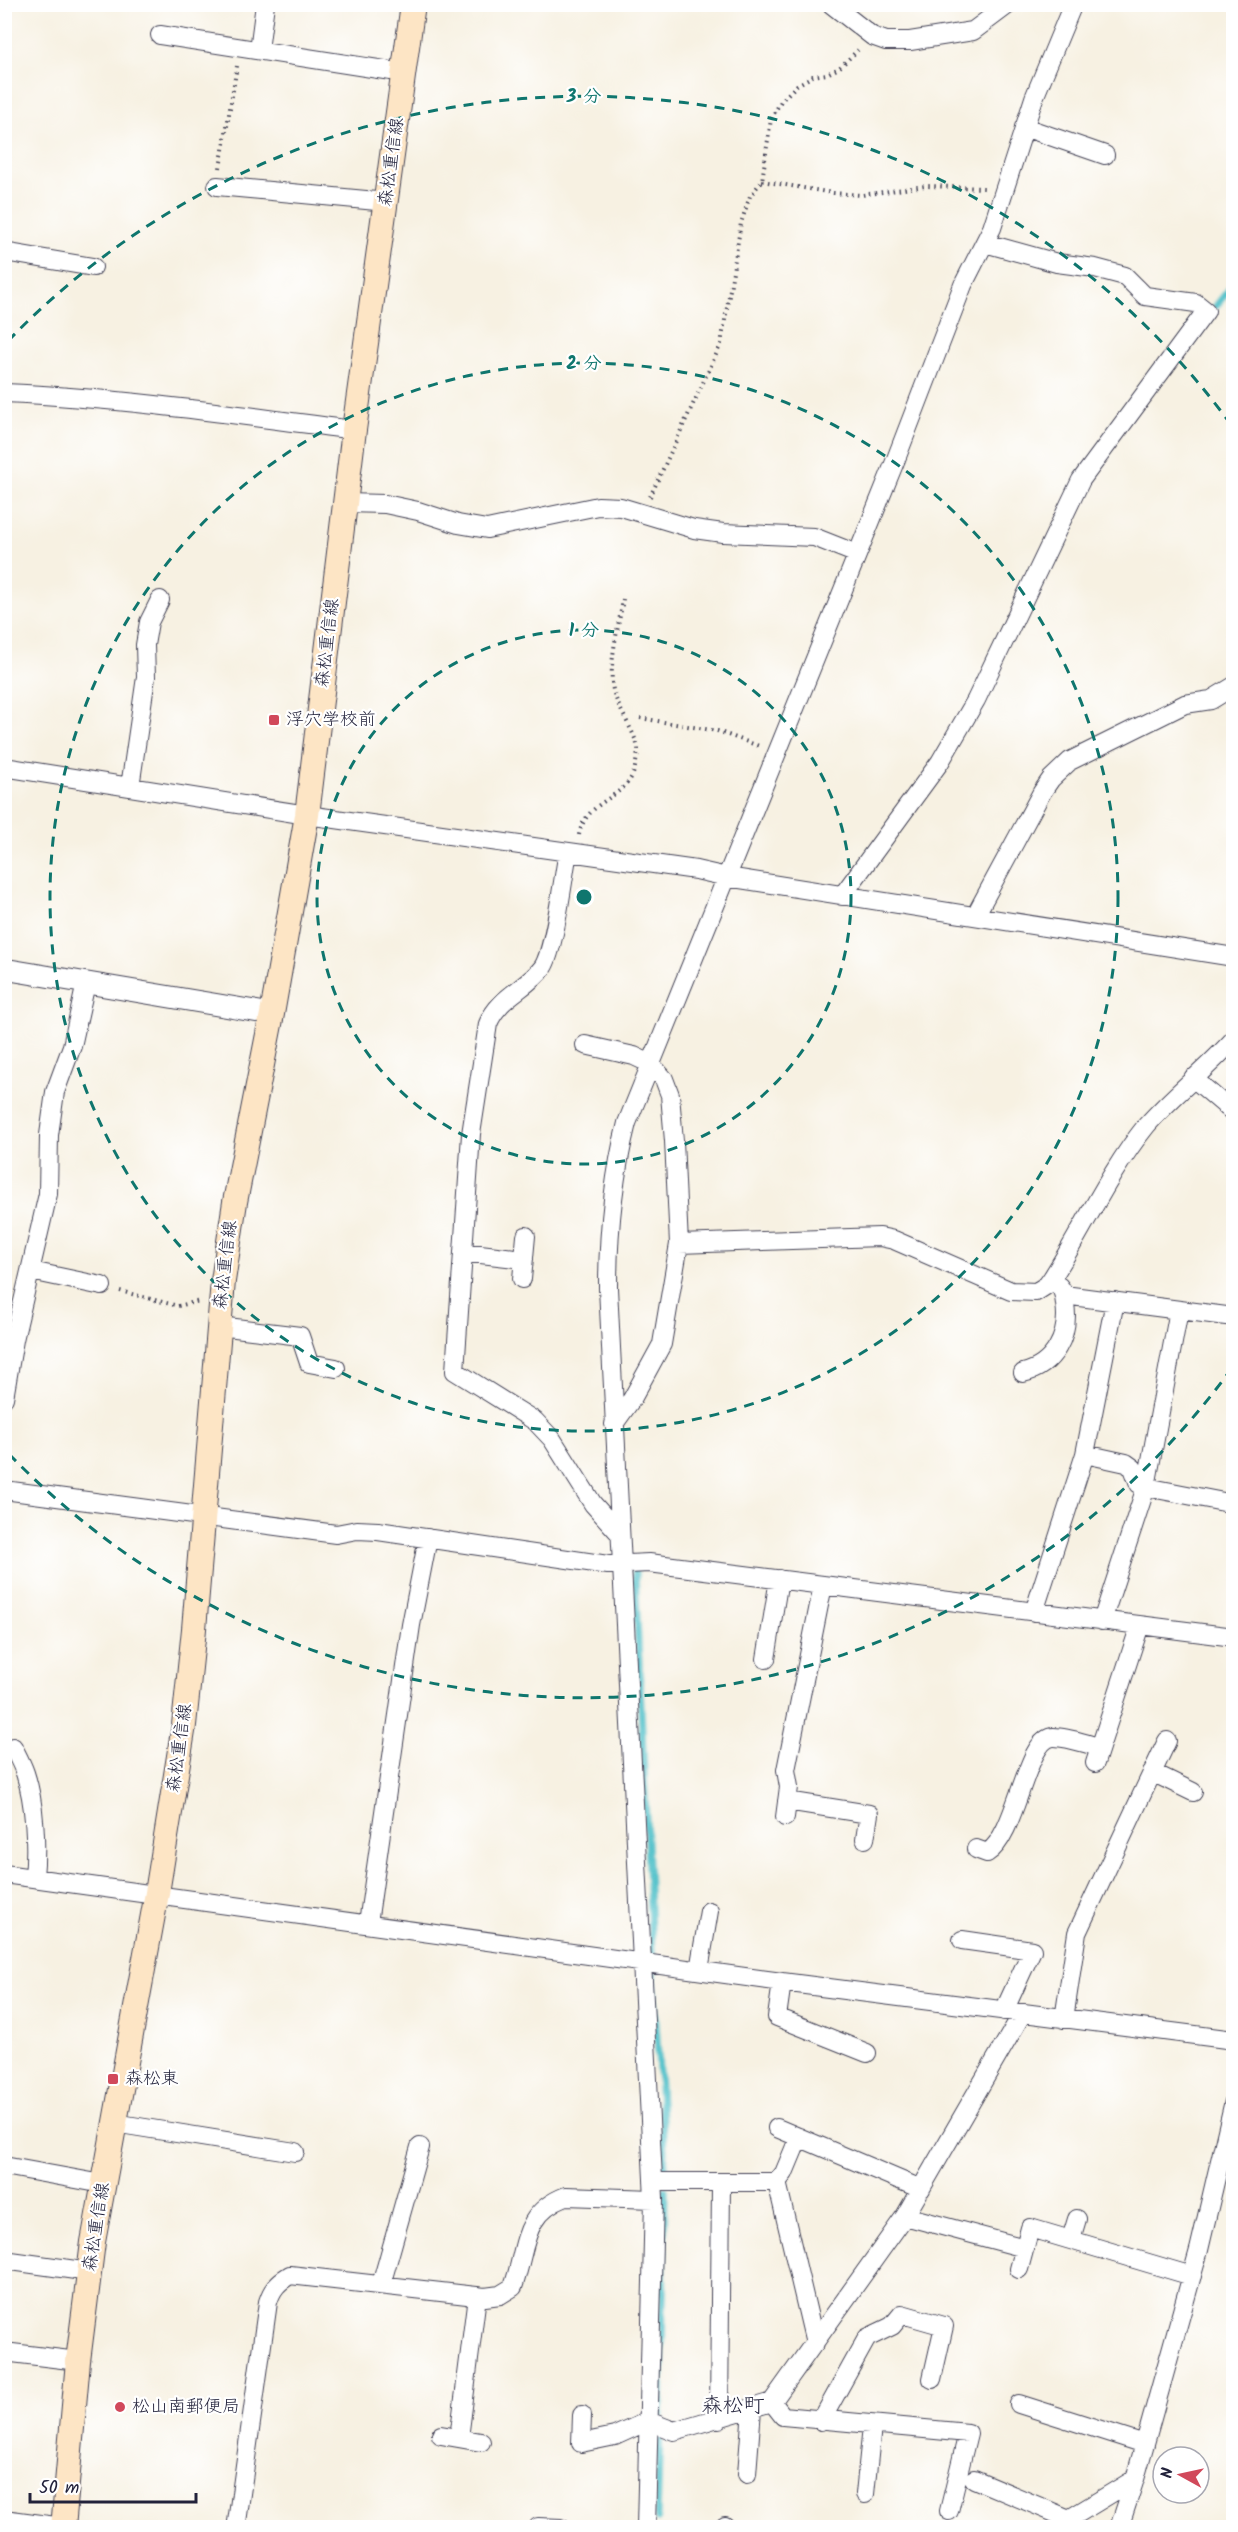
<svg xmlns="http://www.w3.org/2000/svg" width="1238" height="2532" viewBox="0 0 1238 2532" font-family="Kalam,'Klee One',sans-serif">
  <style>
    .lines { fill: none; stroke-linecap: round; stroke-linejoin: round }
    .stream { stroke: #54c2cb; stroke-width: 7 }
    .minor-casing { stroke: #424154; stroke-width: 20 }
    .tertiary-casing { stroke: #424154; stroke-width: 23 }
    .secondary-casing { stroke: #424154; stroke-width: 26 }
    .path { stroke: #424154; stroke-width: 4; stroke-dasharray: 1.5 4.5; stroke-linecap: butt }
    .minor { stroke: #fff; stroke-width: 18 }
    .tertiary { stroke: #fff; stroke-width: 21 }
    .secondary { stroke: #fde5c5; stroke-width: 24 }
    .ring { fill: none; stroke: #0f766e; stroke-width: 3; stroke-dasharray: 10 8 }
    .poi-dot { fill: #d1495b; stroke: #fff; stroke-width: 2 }
    .labels { text-anchor: middle; dominant-baseline: central; stroke-width: 4.5; stroke-linejoin: round; paint-order: stroke }
    .street-label { font-size: 18px; fill: #22223b; stroke: #fff }
    .poi-label { font-size: 18px; fill: #22223b; stroke: #fff; text-anchor: start }
    .quarter-label { font-size: 21px; fill: #22223b; stroke: #fff }
    .centre { fill: #0f766e; stroke: #fff; stroke-width: 3 }
    .ring-label { font-size: 18px; text-anchor: middle; font-weight: bold; fill: #0f766e; stroke: #fff; stroke-width: 4.5; stroke-linejoin: round; paint-order: stroke }
  </style>
  <rect width="100%" height="100%" fill="#fff"/>
  <filter id="ink" filterUnits="userSpaceOnUse"><feTurbulence type="fractalNoise" baseFrequency=".0167" numOctaves="2"/><feDisplacementMap in="SourceGraphic" scale="12" xChannelSelector="R" yChannelSelector="G"/><feConvolveMatrix kernelMatrix="1 2 1 2 8 2 1 2 1" color-interpolation-filters="sRGB"/></filter>
  <filter id="wash" filterUnits="userSpaceOnUse"><feTurbulence type="fractalNoise" baseFrequency=".008" numOctaves="4" result="noise"/><feDisplacementMap in="SourceGraphic" scale="24" xChannelSelector="R" yChannelSelector="G"/><feGaussianBlur stdDeviation="1.35" result="paint"/><feColorMatrix in="noise" values="0 0 0 0 0 0 0 0 0 0 0 0 0 0 0 0 0 1.4 0 .05"/><feComposite in="paint" operator="in"/></filter>
  <g filter="url(#wash)">
    <rect width="100%" height="100%" fill="#f7f1e2"/>
    <g class="lines">
      <path class="stream" d="M1216 306 1234 283
        M635 1572 652 1954
        M653 1972 665 2169
        M661 2415 665 2190
        M657 2519 660 2432"/>
    </g>
  </g>
  <g filter="url(#ink)">
    <g class="lines">
      <defs>
        <path id="minor" d="M831 4 872 36 886 41H910L973 31 1009 4
          M160 35 404 73
          M259 50 265 4
          M1024 127 1105 155
          M217 186 387 202
          M4 252 93 267
          M4 393C122 398 238 415 354 430
          M345 503 385 504 418 511 458 524 487 529 598 506 621 507 694 529 723 533 814 537 857 554
          M4 767 307 815 696 870 727 877 1234 957
          M130 787 146 677 145 645 149 622 160 600
          M568 852C563 877 555 948 543 967 527 989 499 996 488 1024L471 1134 455 1371 535 1421 552 1439 593 1504 620 1534
          M842 896 940 762 976 700 1081 480 1206 311 1196 303 1145 296 1125 276 1095 268 1057 263 985 243
          M975 916 1042 792 1051 779 1070 761 1185 704 1211 700 1234 686
          M585 1045 634 1056 651 1064 664 1079 670 1095 674 1141 679 1244 662 1344 632 1399 614 1424
          M1193 1078 1234 1113
          M679 1244 880 1237 894 1240 1011 1291 1036 1292 1047 1285 1052 1278C1084 1228 1109 1172 1146 1126 1173 1095 1206 1070 1234 1039
          M463 1252 524 1259
          M31 1271 102 1286
          M522 1279 526 1236
          M1064 1295 1234 1317
          M219 1326 300 1336 309 1363 336 1368
          M1023 1373C1054 1366 1070 1335 1065 1304 1064 1297 1064 1291 1059 1286
          M4 1398 14 1340 48 1194 49 1135 55 1092 72 1046 86 983
          M1085 1454 1126 1463 1133 1468 1139 1484 1146 1487 1179 1310
          M4 1490 336 1534 357 1530 378 1531 608 1565 649 1563 1234 1637
          M1034 1612 1085 1454 1115 1301
          M1102 1621 1146 1487 1234 1504
          M766 1659 779 1579
          M13 1747C17 1755 22 1764 25 1773 35 1803 37 1846 34 1877
          M1095 1763 1140 1625
          M1152 1772 1193 1792
          M787 1801 869 1814 865 1839
          M785 1817 789 1787 786 1770 823 1585
          M976 1849 987 1853C1018 1834 1025 1737 1054 1737 1068 1737 1086 1744 1099 1747
          M4 1874 782 1982 1234 2040
          M368 1923 411 1625 428 1538
          M962 1940 1032 1950 1004 2011
          M699 1970 709 1911
          M782 1982 777 2017 867 2053
          M1064 2019 1077 1933 1167 1741
          M114 2123 295 2152
          M777 2128 921 2189
          M4 2166 103 2184
          M653 2182H777L815 2343
          M777 2182 784 2173 799 2137
          M905 2216 1025 2248
          M1071 2239 1077 2219
          M4 2260 90 2272
          M1019 2269 1030 2228 1192 2276
          M381 2285 420 2147
          M4 2352 78 2361
          M772 2402 783 2416 968 2433 949 2511
          M1019 2404 1145 2444
          M582 2415 581 2443 615 2436 648 2421 674 2431 772 2402 905 2216 1022 2014
          M719 2419 721 2182
          M821 2421 867 2338 892 2326 902 2314 944 2326 932 2379
          M441 2435 481 2442
          M459 2438 477 2296
          M747 2474 752 2409
          M974 2479 1069 2519
          M865 2494 872 2426
          M4 2519 63 2527
          M237 2522 268 2302C272 2289 278 2282 290 2275L485 2297 500 2295 513 2287C527 2249 521 2213 566 2196L654 2199
          M538 2527 561 2528
          M646 2528 654 2199 608 1288C608 1231 613 1178 627 1123L896 459 963 285 992 228 1034 98 1073 4
          M724 2528 725 2526
          M1059 2528 1069 2519 1135 2479 1199 2250 1234 2101
          M1119 2528 1135 2479"/>
        <path id="tertiary" d="M4 969 272 1014"/>
        <path id="secondary" d="M63 2528 78 2361 93 2242 157 1893 184 1725 194 1629 223 1281 235 1202 272 1014 307 815 354 430 413 4"/>
      </defs>
      <use href="#minor" class="minor-casing"/>
      <use href="#tertiary" class="tertiary-casing"/>
      <use href="#secondary" class="secondary-casing"/>
      <path class="path" d="M220 168 237 66
        M762 181 833 193 862 195 925 186 985 188
        M650 497 721 344 741 223 750 196 762 181 771 119 781 101 797 85 813 76 827 74 839 68 858 50
        M640 718 717 731 759 746
        M579 835C586 798 629 799 635 767 636 762 638 754 638 749 637 736 617 707 613 690 608 664 619 625 623 599
        M120 1291 178 1306 200 1301"/>
      <use href="#minor" class="minor"/>
      <use href="#tertiary" class="tertiary"/>
      <use href="#secondary" class="secondary"/>
    </g>
  </g>
  <g class="ring">
    <circle cx="584" cy="897" r="267"/>
    <circle cx="584" cy="897" r="534"/>
    <path d="M1232 1368A801 801 0 0 1 8 1453M8 341A801 801 0 0 1 1232 426"/>
  </g>
  <g class="poi-dot">
    <rect x="268" y="714" width="12" height="12" rx="3"/>
    <rect x="107" y="2073" width="12" height="12" rx="3"/>
    <circle cx="120" cy="2407" r="6"/>
  </g>
  <g class="labels">
    <g class="street-label">
      <text transform="translate(392 162) rotate(-82)">森松重信線</text>
      <text transform="translate(328 643) rotate(-83)">森松重信線</text>
      <text transform="translate(226 1265) rotate(-83)">森松重信線</text>
      <text transform="translate(180 1748) rotate(-82)">森松重信線</text>
      <text transform="translate(97 2227) rotate(-81)">森松重信線</text>
    </g>
    <g class="poi-label">
      <text x="286" y="720">浮穴学校前</text>
      <text x="125" y="2079">森松東</text>
      <text x="132" y="2407">松山南郵便局</text>
    </g>
    <g class="quarter-label">
      <text x="733" y="2406">森松町</text>
    </g>
  </g>
  <circle cx="584" cy="897" r="9" class="centre"/>
  <g class="ring-label">
    <text x="584" y="102">3 分</text>
    <text x="584" y="369">2 分</text>
    <text x="584" y="636">1 分</text>
  </g>
  <rect width="1238" height="2532" fill="none" stroke="#fff" stroke-width="24"/>
  <g transform="translate(1181 2475) rotate(278)"><circle r="28" fill="#ffffff" stroke="#a7a7b1" stroke-width="1.5"/>
  <path d="M0-4.5L10 22L0 15L-10 22Z" fill="#d1495b"/>
  <text y="-9" font-size="16" font-weight="bold" text-anchor="middle" fill="#22223b">N</text>
  </g>
  <path d="M30 2493v9h166v-9" fill="none" stroke="#22223b" stroke-width="3"/>
  <text x="39" y="2493" font-size="18" fill="#22223b" stroke="#ffffff" stroke-width="4.5" paint-order="stroke">50 m</text>
</svg>
